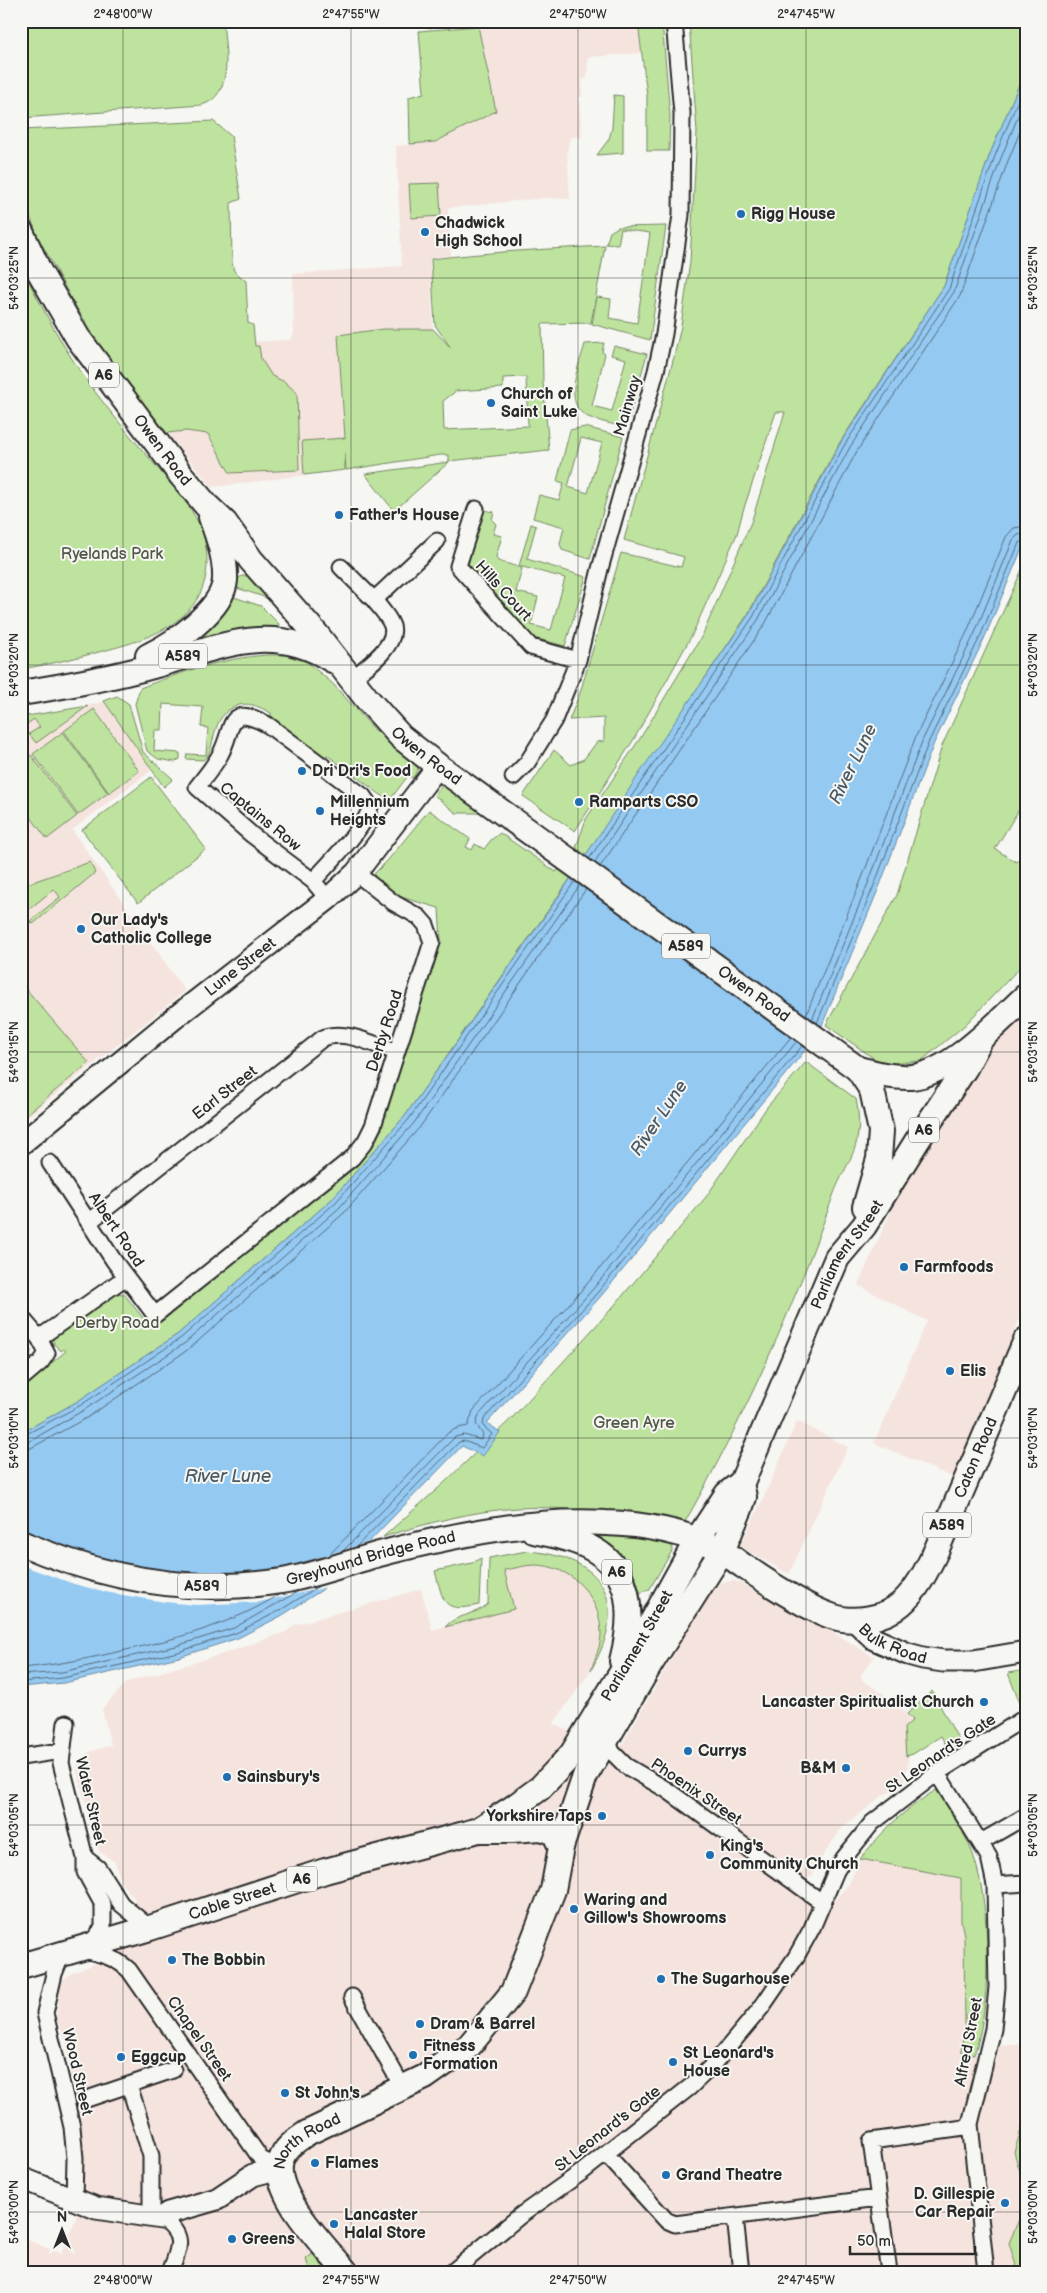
<svg xmlns="http://www.w3.org/2000/svg" width="1047" height="2293" viewBox="0 0 1047 2293" font-family="'Balsamiq Sans',sans-serif">
  <style>
    .built { fill: #f5e3de }
    .green { fill: #bee39e; stroke: #748764; fill-rule: evenodd }
    .water { fill: #94c9f2; stroke: #6a8aa2 }
    .pier { fill: #f6f6f2 }
    .lines { fill: none; stroke-linecap: round; stroke-linejoin: round }
    .shore { stroke: #556a7b; stroke-width: 1 }
    .street-casing { stroke: #2b2b2b; stroke-width: 19 }
    .secondary-casing { stroke: #2b2b2b; stroke-width: 25 }
    .primary-casing { stroke: #2b2b2b; stroke-width: 28 }
    .street { stroke: #f6f6f2; stroke-width: 15 }
    .secondary { stroke: #f6f6f2; stroke-width: 21 }
    .primary { stroke: #f6f6f2; stroke-width: 24 }
    .ticks { fill: none; stroke: #2b2b2b; stroke-width: 1; stroke-opacity: 0.45 }
    .poi-dot { fill: #1f6fb2; stroke: #f6f6f2; stroke-width: 2 }
    .labels { text-anchor: middle; dominant-baseline: central; stroke-width: 4; stroke-linejoin: round; paint-order: stroke }
    .shield { fill: #f6f6f2; stroke: #686867; stroke-width: 1 }
    .shield-label { font-size: 15px; font-weight: bold; fill: #2b2b2b }
    .poi-label { font-size: 16px; font-weight: bold; fill: #2b2b2b; stroke: #f6f6f2; text-anchor: start }
    .street-label { font-size: 16px; fill: #2b2b2b; stroke: #f6f6f2 }
    .park-label { font-size: 16px; fill: #505948; stroke: #f6f6f2 }
    .water-label { font-size: 18px; font-style: italic; fill: #4a5a67; stroke: #f6f6f2 }
    .neatline { fill: none; stroke: #2b2b2b; stroke-width: 2 }
    .ticks-label { font-size: 12px; text-anchor: middle; fill: #2b2b2b }
  </style>
  <rect width="100%" height="100%" fill="#f6f6f2"/>
  <filter id="ink" filterUnits="userSpaceOnUse"><feTurbulence type="fractalNoise" baseFrequency=".02" numOctaves="2"/><feDisplacementMap in="SourceGraphic" scale="10" xChannelSelector="R" yChannelSelector="G"/><feConvolveMatrix kernelMatrix="1 2 1 2 8 2 1 2 1" color-interpolation-filters="sRGB"/></filter>
  <g filter="url(#ink)">
    <path class="built" d="M480 21H636L642 53 588 57 587 78 582 80V97H579L582 137H570L567 153 570 199 544 198 448 208 451 256 430 258 433 329H383L338 335 346 470 212 487 128 386 249 342 290 340 294 335 293 274 402 266 396 146 435 142 496 111 478 26Z
      M104 701 152 770 72 830 185 991 21 1122V717L88 706Z
      M1026 1012V1303L954 1478 874 1443 927 1321 858 1285 890 1214 891 1205 988 1049Z
      M797 1421 848 1447 789 1574 741 1547V1544L764 1497Z
      M534 1565 562 1570 583 1586 593 1601 601 1633 598 1649 591 1670 553 1724 617 1753 711 1591 723 1582 735 1581 741 1583 796 1614 821 1625 874 1657 861 1674 862 1680 888 1697 914 1720 905 1783 882 1796 842 1828 824 1854 812 1876 804 1879 834 1901 849 1884 860 1859 961 1878V1921L964 1935 965 2025 961 2051 974 2055 997 2046 1026 2044V2153H1014L1026 2191V2203L1009 2243 1018 2272H21V2237L61 2254 76 2218 83 2192 79 2117 66 2040 56 2019 60 1987 64 1979 72 1973 100 1962 115 1946 132 1941 135 1899 121 1883 115 1862 99 1851 77 1771 79 1761 84 1756 89 1752 111 1745 102 1709 127 1682 220 1655 286 1632 295 1625 421 1589 432 1630 514 1609 503 1570Z"/>
    <path class="green" d="M21 21H223C225 48 235 95 202 105L21 118Z
      M641 21H662L670 116 669 151H647V95L638 23Z
      M689 21H1026V68L990 154 944 286 840 442 748 614 586 855 576 848 586 819 641 737 703 634 752 520 785 412H776L743 511 737 534 692 635 634 739 575 831 523 796 554 750 571 765 584 759 597 742 604 741V718L569 720 580 693 621 553 681 567 684 557 624 540 674 357 681 326 690 262 697 132Z
      M478 26 496 111 435 142 410 144 409 97 424 93 419 31Z
      M614 95 623 96V153L597 155 609 139 612 128Z
      M213 121 231 136 241 199 231 203 232 263 234 271 246 281 248 323 253 325 255 346H259L261 359 272 376 285 382 297 393 299 470 230 473 208 434 186 431 167 433 109 361 73 302 38 237 21 193V130Z
      M439 183 441 216 411 218 409 184Z
      M666 226 650 340 592 324 597 297 611 299 609 318 637 323 650 233 621 229 618 245 606 244 610 232 618 227Z
      M605 246 591 323 542 324 543 382 549 450 449 461V455H440L346 470 345 453V470L304 475 302 441 345 438 338 335 383 329H433L451 348 435 325 431 259C489 252 547 249 605 246ZM526 377 528 426 444 430 443 401 456 391 503 388V378Z
      M21 266C43 309 66 355 96 393 116 420 139 446 161 472 175 488 189 504 199 524 205 536 207 550 207 564 205 624 143 641 95 653 71 659 46 665 21 669Z
      M604 343 602 352 605 354 592 406 612 411 626 359 611 355 614 346 647 354 626 428C614 424 600 422 588 417 561 404 580 363 585 344Z
      M585 427 623 437 590 559 562 550 560 544 564 527 533 518 539 495 559 500 564 483 557 481 570 430ZM581 438 602 443 588 493 568 487Z
      M449 462 394 511 365 474Z
      M484 510 494 512 492 520 496 524 493 534 502 536 496 557 498 561 522 568 516 592 538 597 531 625 551 630 565 578 519 566 531 524 536 526 527 559 586 577 565 646 534 638 527 634 467 567Z
      M1026 561V798L995 849 1016 862 1026 852V961L965 1025 921 1061 882 1064 826 1025 897 895 942 746Z
      M242 576H250L284 614 267 598 234 587 235 580Z
      M231 596 261 606 279 624V629C253 628 230 633 205 640L203 638Z
      M267 655H285L307 662 332 683 376 731 389 739 416 763 418 769 413 778 408 776 389 801 327 755 323 758 271 720V713C258 706 246 700 232 708 209 720 216 754 203 760L186 759 187 754 206 755 208 728 201 727 203 707 163 704 162 730H155L154 751 180 753V759L175 762 158 759 147 751 135 704 140 688C182 672 223 658 267 655Z
      M117 696 129 704 143 752 173 779 164 787 104 701Z
      M88 706 36 743 29 734 40 727 34 719 23 727 21 725V717Z
      M94 709 139 771 109 793 64 731Z
      M63 732 108 793 78 815 33 754Z
      M31 755 77 816 47 839 21 804V762Z
      M151 777 206 849 138 903 82 830Z
      M442 786H446L478 809V813H456L434 795Z
      M429 810 470 839 466 847 472 850 475 844 484 849 491 840 500 833 556 872 562 866 572 876 405 1116 331 1200 178 1334 78 1401 21 1433V1388L66 1351 64 1349 61 1351 54 1344 52 1337 114 1293 124 1294 151 1328 360 1156 382 1129 381 1114 441 941 439 908 397 896 375 878 374 874 388 860Z
      M90 862 95 873 33 924 30 921 60 897 54 889 28 910 21 901V886Z
      M21 983 89 1063 21 1119Z
      M806 1062 856 1099C859 1115 860 1128 856 1144 851 1162 839 1178 833 1196 794 1307 741 1425 682 1527 628 1518 573 1505 518 1508 472 1511 427 1523 383 1537L443 1484 512 1418 613 1307 706 1197 767 1107Z
      M21 1340 31 1350C31 1359 28 1361 21 1367Z
      M599 1530 672 1541V1551L649 1590 638 1593 630 1573 599 1540 596 1533Z
      M527 1551C605 1557 630 1602 591 1670 595 1658 601 1646 601 1633 600 1596 571 1565 534 1565 525 1565 513 1569 504 1570L514 1609 445 1627C456 1614 475 1616 488 1604L489 1558Z
      M481 1558 479 1605C442 1613 444 1603 435 1571L472 1563Z
      M1026 1670V1701L1020 1704 1008 1673Z
      M932 1691 961 1744 949 1751 941 1736 913 1754 906 1756 904 1728 913 1720 907 1714Z
      M936 1790 946 1805H949L964 1831 963 1833C993 1880 993 2003 974 2055L961 2051 965 2025 964 1935 961 1921V1878L860 1859C885 1828 903 1811 936 1790Z
      M1026 2054V2191L1014 2152 1025 2118Z
      M1026 2203V2272H1018L1009 2243Z
      M314 2253 329 2272H310L306 2259Z"/>
    <path class="water" d="M1026 68V539L984 639 934 743 880 885 818 1035 601 1296 487 1423 500 1432 483 1456 462 1446 322 1590 281 1616 238 1638 179 1657 64 1683 21 1687V1433L78 1401 178 1334 331 1200 405 1116 559 896 643 768 749 614 841 442 944 286 990 154Z"/>
    <path class="pier" d="M21 1531 53 1545 116 1564 179 1573 203 1574 254 1572 283 1567 304 1562 372 1541 328 1587 259 1602 196 1605 165 1602 105 1592 74 1584 21 1565Z"/>
    <g class="lines">
      <path class="shore" d="M589 859 753 617 845 444 949 289 995 156 1026 81
        M594 863 758 620 850 447 954 292 1001 158 1026 97
        M600 867 765 624 857 451 960 296 1008 161 1026 117
        M806 1015 862 878 916 736 967 632 1006 537 1014 528 1026 526
        M812 1020 869 881 923 739 974 635 1013 540 1018 535 1026 533
        M817 1023 875 883 929 741 980 637 1019 543 1026 540
        M21 1437 81 1405 181 1338 335 1203 409 1119 575 881
        M21 1443 28 1442 84 1410 185 1343 339 1208 414 1123 580 885
        M21 1450 31 1448 88 1417 189 1349 344 1213 420 1127 586 889
        M355 1548 459 1442 464 1441 482 1448 492 1434 483 1426 484 1419 597 1293 803 1045
        M343 1551 455 1437 464 1435 481 1440 483 1435 476 1424 479 1415 593 1289 797 1041
        M328 1556 449 1432 458 1428 468 1426 473 1411 587 1284 791 1037
        M21 1668C57 1665 91 1658 126 1650 180 1638 233 1624 280 1594
        M21 1675 62 1672 176 1646 234 1628 299 1591
        M21 1682 63 1678 178 1652 236 1633 279 1611 319 1586"/>
      <defs>
        <path id="street" d="M476 509 458 566 531 647 578 660
          M341 567 374 600
          M350 680C364 669 398 646 392 626 389 617 380 608 374 600L437 541
          M513 777 527 763 554 720 578 660 600 569 656 371 664 334 681 215 682 113 674 21
          M313 881C326 867 370 822 370 806L363 796 268 725C225 702 235 728 220 755 214 766 205 777 197 787L252 835 313 881 328 899
          M50 1163 114 1261 155 1315 352 1158 365 1142 373 1126 432 942 426 925 419 917 394 903 356 873
          M89 1222 323 1038C346 1029 374 1045 396 1052
          M21 1317 39 1338 47 1353 41 1362 21 1379
          M39 1338 126 1277
          M66 1723 61 1763 85 1858V1872L103 1905V1928L89 1945
          M607 1738 612 1752 626 1766 667 1790 823 1903
          M21 1757 61 1751
          M937 1773 989 1857 995 1885 997 1987 993 2029 970 2124 986 2272
          M981 1842 1026 1816
          M85 1858 98 1868 121 1904 150 1928
          M995 1885 1026 1883
          M84 1950C101 1954 115 1957 129 1970L261 2159 280 2168
          M62 1954 54 1974 45 2013 72 2127 75 2158 74 2200
          M352 1997 403 2088
          M129 2085 151 2156V2217
          M84 2100 173 2070
          M606 2154 666 2220 675 2224 878 2198
          M735 2217 741 2272
          M161 2218C186 2235 180 2247 170 2272
          M452 2272 521 2215 582 2172 690 2087 715 2063 761 2008 796 1957 812 1928 836 1871 844 1858 872 1823 937 1773 1026 1717
          M889 2272 871 2141 964 2128 970 2124"/>
        <g id="secondary">
          <path id="s1" d="M21 1144 177 1016 328 899 356 873 438 766"/>
          <path id="s2" d="M853 1619 874 1639 908 1654 923 1658 943 1661H973L1026 1652"/>
          <path d="M21 2178 96 2208 161 2218 168 2213 217 2199 253 2175 280 2168"/>
        </g>
        <g id="primary">
          <path id="s3" d="M21 232 39 271 78 338 181 475 206 505 225 523 251 560 317 635 367 699 401 737 438 766 858 1069C875 1073 892 1078 911 1077 950 1074 998 1022 1026 996"/>
          <path d="M148 656C173 644 223 610 225 580 226 559 218 536 211 517"/>
          <path d="M21 693C65 686 110 678 153 666 216 649 270 620 332 660"/>
          <path d="M858 1069 872 1090 881 1131 879 1159 865 1207"/>
          <path d="M534 1531C552 1535 572 1538 589 1547 635 1570 633 1618 622 1661"/>
          <path id="s4" d="M21 1543C104 1579 193 1595 282 1581 317 1575 352 1561 387 1552 459 1534 531 1519 606 1523 643 1524 687 1532 721 1550 729 1555 737 1562 745 1567 767 1582 807 1608 831 1616 852 1624 884 1619 901 1604 917 1590 927 1570 936 1551L1026 1340"/>
          <path d="M478 1830H512L541 1828 554 1832 561 1847"/>
          <path id="s5" d="M21 1966 150 1928 325 1871 468 1833 478 1830 514 1807 540 1788 572 1754 644 1636 697 1540 727 1494 742 1482 837 1258 864 1226 917 1141 965 1068 980 1040"/>
          <path id="s6" d="M346 2272C326 2247 271 2194 281 2160 285 2147 297 2140 307 2133L425 2077 469 2046 513 1992 553 1890 561 1847 585 1776 651 1663 722 1551 740 1509 744 1497 741 1484"/>
        </g>
      </defs>
      <use href="#street" class="street-casing"/>
      <use href="#secondary" class="secondary-casing"/>
      <use href="#primary" class="primary-casing"/>
      <use href="#street" class="street"/>
      <use href="#secondary" class="secondary"/>
      <use href="#primary" class="primary"/>
    </g>
  </g>
  <path class="ticks" d="M123 21V2272M351 21V2272M578 21V2272M806 21V2272M21 278H1026M21 665H1026M21 1052H1026M21 1438H1026M21 1825H1026M21 2212H1026"/>
  <g class="poi-dot">
    <circle cx="741" cy="214" r="5"/>
    <circle cx="425" cy="232" r="5"/>
    <circle cx="491" cy="403" r="5"/>
    <circle cx="339" cy="515" r="5"/>
    <circle cx="302" cy="771" r="5"/>
    <circle cx="579" cy="802" r="5"/>
    <circle cx="320" cy="811" r="5"/>
    <circle cx="81" cy="929" r="5"/>
    <circle cx="904" cy="1267" r="5"/>
    <circle cx="950" cy="1371" r="5"/>
    <circle cx="984" cy="1702" r="5"/>
    <circle cx="688" cy="1751" r="5"/>
    <circle cx="846" cy="1768" r="5"/>
    <circle cx="227" cy="1777" r="5"/>
    <circle cx="602" cy="1816" r="5"/>
    <circle cx="710" cy="1855" r="5"/>
    <circle cx="574" cy="1909" r="5"/>
    <circle cx="172" cy="1960" r="5"/>
    <circle cx="661" cy="1979" r="5"/>
    <circle cx="420" cy="2024" r="5"/>
    <circle cx="413" cy="2055" r="5"/>
    <circle cx="121" cy="2057" r="5"/>
    <circle cx="673" cy="2062" r="5"/>
    <circle cx="285" cy="2093" r="5"/>
    <circle cx="315" cy="2163" r="5"/>
    <circle cx="666" cy="2175" r="5"/>
    <circle cx="1005" cy="2203" r="5"/>
    <circle cx="334" cy="2224" r="5"/>
    <circle cx="232" cy="2239" r="5"/>
  </g>
  <g class="labels">
    <g class="shield">
      <rect x="89" y="362.5" width="30" height="25" rx="4"/>
      <rect x="159" y="643.5" width="48" height="25" rx="4"/>
      <rect x="662" y="933.5" width="48" height="25" rx="4"/>
      <rect x="909" y="1117.5" width="30" height="25" rx="4"/>
      <rect x="923" y="1512.5" width="48" height="25" rx="4"/>
      <rect x="602" y="1559.5" width="30" height="25" rx="4"/>
      <rect x="178" y="1573.5" width="48" height="25" rx="4"/>
      <rect x="287" y="1866.5" width="30" height="25" rx="4"/>
    </g>
    <g class="shield-label">
      <text x="104" y="375">A6</text>
      <text x="183" y="656">A589</text>
      <text x="686" y="946">A589</text>
      <text x="924" y="1130">A6</text>
      <text x="947" y="1525">A589</text>
      <text x="617" y="1572">A6</text>
      <text x="202" y="1586">A589</text>
      <text x="302" y="1879">A6</text>
    </g>
    <g class="poi-label">
      <text x="751" y="214">Rigg House</text>
      <text x="435" y="223">Chadwick<tspan x="435" dy="18">High School</tspan></text>
      <text x="501" y="394">Church of<tspan x="501" dy="18">Saint Luke</tspan></text>
      <text x="349" y="515">Father's House</text>
      <text x="312" y="771">Dri Dri's Food</text>
      <text x="330" y="802">Millennium<tspan x="330" dy="18">Heights</tspan></text>
      <text x="589" y="802">Ramparts CSO</text>
      <text x="91" y="920">Our Lady's<tspan x="91" dy="18">Catholic College</tspan></text>
      <text x="914" y="1267">Farmfoods</text>
      <text x="960" y="1371">Elis</text>
      <text x="974" y="1702" text-anchor="end">Lancaster Spiritualist Church</text>
      <text x="698" y="1751">Currys</text>
      <text x="836" y="1768" text-anchor="end">B&amp;M</text>
      <text x="237" y="1777">Sainsbury's</text>
      <text x="592" y="1816" text-anchor="end">Yorkshire Taps</text>
      <text x="720" y="1846">King's<tspan x="720" dy="18">Community Church</tspan></text>
      <text x="584" y="1900">Waring and<tspan x="584" dy="18">Gillow's Showrooms</tspan></text>
      <text x="182" y="1960">The Bobbin</text>
      <text x="671" y="1979">The Sugarhouse</text>
      <text x="430" y="2024">Dram &amp; Barrel</text>
      <text x="423" y="2046">Fitness<tspan x="423" dy="18">Formation</tspan></text>
      <text x="683" y="2053">St Leonard's<tspan x="683" dy="18">House</tspan></text>
      <text x="131" y="2057">Eggcup</text>
      <text x="295" y="2093">St John's</text>
      <text x="325" y="2163">Flames</text>
      <text x="676" y="2175">Grand Theatre</text>
      <text x="995" y="2194" text-anchor="end">D. Gillespie<tspan x="995" dy="18">Car Repair</tspan></text>
      <text x="344" y="2215">Lancaster<tspan x="344" dy="18">Halal Store</tspan></text>
      <text x="242" y="2239">Greens</text>
    </g>
    <g class="street-label">
      <text transform="translate(628 406) rotate(-74)">Mainway</text>
      <text stroke="none"><textPath href="#s3" startOffset="261">Owen Road</textPath></text>
      <text transform="translate(503 591) rotate(48)">Hills Court</text>
      <text stroke="none"><textPath href="#s3" startOffset="666">Owen Road</textPath></text>
      <text transform="translate(260 817) rotate(39)">Captains Row</text>
      <text stroke="none"><textPath href="#s1" startOffset="282">Lune Street</textPath></text>
      <text stroke="none"><textPath href="#s3" startOffset="1071">Owen Road</textPath></text>
      <text transform="translate(385 1031) rotate(-72)">Derby Road</text>
      <text transform="translate(225 1093) rotate(-38)">Earl Street</text>
      <text transform="translate(116 1230) rotate(56)">Albert Road</text>
      <text stroke="none"><textPath href="#s5" startOffset="1172">Parliament Street</textPath></text>
      <text stroke="none"><textPath href="#s4" startOffset="1085">Caton Road</textPath></text>
      <text stroke="none"><textPath href="#s4" startOffset="359">Greyhound Bridge Road</textPath></text>
      <text stroke="none"><textPath href="#s2" startOffset="48">Bulk Road</textPath></text>
      <text stroke="none"><textPath href="#s5" startOffset="725">Parliament Street</textPath></text>
      <text transform="translate(941 1754) rotate(-34)">St Leonard's Gate</text>
      <text transform="translate(696 1792) rotate(34)">Phoenix Street</text>
      <text transform="translate(90 1801) rotate(77)">Water Street</text>
      <text stroke="none"><textPath href="#s5" startOffset="221">Cable Street</textPath></text>
      <text transform="translate(199 2039) rotate(55)">Chapel Street</text>
      <text transform="translate(969 2042) rotate(-79)">Alfred Street</text>
      <text transform="translate(77 2072) rotate(77)">Wood Street</text>
      <text transform="translate(608 2129) rotate(-38)">St Leonard's Gate</text>
      <text stroke="none"><textPath href="#s6" startOffset="166">North Road</textPath></text>
    </g>
    <g class="park-label">
      <text x="112" y="554">Ryelands Park</text>
      <text x="117" y="1323">Derby Road</text>
      <text x="634" y="1423">Green Ayre</text>
    </g>
    <g class="water-label">
      <text transform="translate(853 764) rotate(-64)">River Lune</text>
      <text transform="translate(659 1118) rotate(-56)">River Lune</text>
      <text x="228" y="1476">River Lune</text>
    </g>
  </g>
  <rect width="1047" height="2293" fill="none" stroke="#f6f6f2" stroke-width="55"/>
  <g transform="translate(62 2230)" stroke="#f6f6f2" stroke-width="4" paint-order="stroke">
  <path d="M0-4L9 19L0 12L-9 19Z" fill="#2b2b2b"/>
  <text y="-8" font-size="14" font-weight="bold" text-anchor="middle" fill="#2b2b2b">N</text>
  </g>
  <path d="M850 2246v8h125v-8" fill="none" stroke="#2b2b2b" stroke-width="2.5"/>
  <text x="857" y="2246" font-size="15" fill="#2b2b2b" stroke="#f6f6f2" stroke-width="4" paint-order="stroke">50 m</text>
  <rect x="28" y="28" width="992" height="2238" class="neatline"/>
  <g class="ticks-label">
    <text x="123" y="18">2°48'00"W</text>
    <text x="351" y="18">2°47'55"W</text>
    <text x="578" y="18">2°47'50"W</text>
    <text x="806" y="18">2°47'45"W</text>
    <text transform="translate(14 278) rotate(-90)" y="4">54°03'25"N</text>
    <text transform="translate(1033 278) rotate(-90)" y="4">54°03'25"N</text>
    <text transform="translate(14 665) rotate(-90)" y="4">54°03'20"N</text>
    <text transform="translate(1033 665) rotate(-90)" y="4">54°03'20"N</text>
    <text transform="translate(14 1052) rotate(-90)" y="4">54°03'15"N</text>
    <text transform="translate(1033 1052) rotate(-90)" y="4">54°03'15"N</text>
    <text transform="translate(14 1438) rotate(-90)" y="4">54°03'10"N</text>
    <text transform="translate(1033 1438) rotate(-90)" y="4">54°03'10"N</text>
    <text transform="translate(14 1825) rotate(-90)" y="4">54°03'05"N</text>
    <text transform="translate(1033 1825) rotate(-90)" y="4">54°03'05"N</text>
    <text transform="translate(14 2212) rotate(-90)" y="4">54°03'00"N</text>
    <text transform="translate(1033 2212) rotate(-90)" y="4">54°03'00"N</text>
    <text x="123" y="2284">2°48'00"W</text>
    <text x="351" y="2284">2°47'55"W</text>
    <text x="578" y="2284">2°47'50"W</text>
    <text x="806" y="2284">2°47'45"W</text>
  </g>
</svg>
